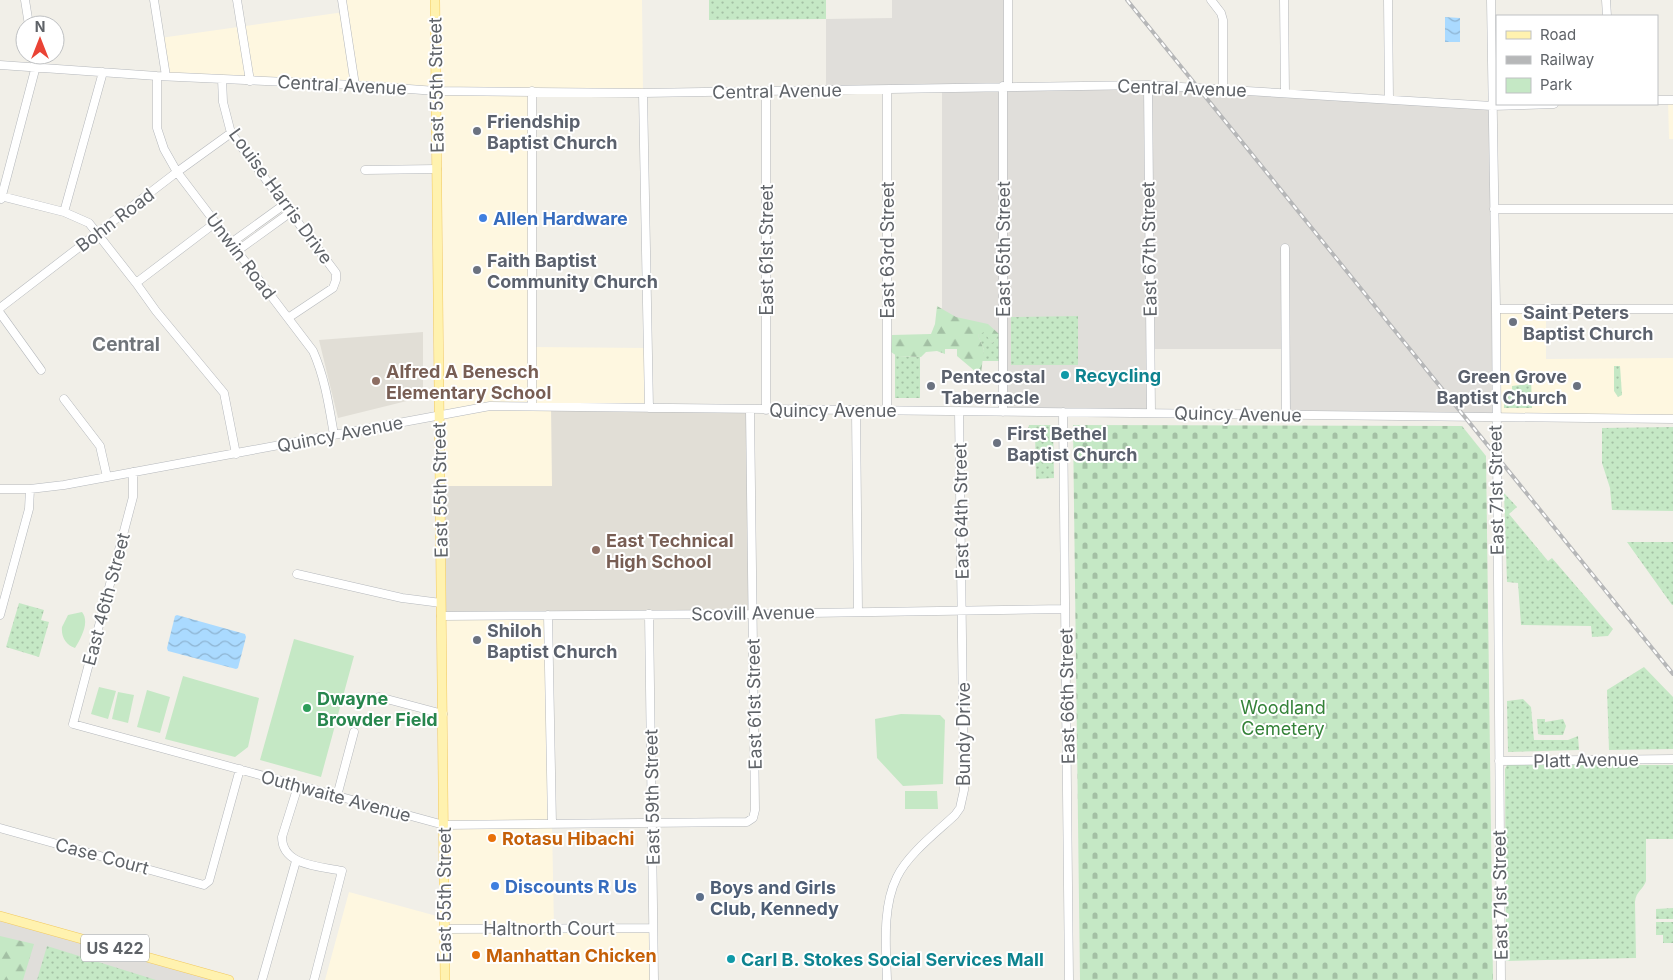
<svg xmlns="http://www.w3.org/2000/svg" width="1673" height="980" viewBox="0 0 1673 980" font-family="Inter,sans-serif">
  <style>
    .commercial { fill: #fef7e0 }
    .industrial { fill: #e0deda }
    .education { fill: #e1ded6 }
    .grass { fill: url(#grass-dots) }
    .forest { fill: url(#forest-firs) }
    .cemetery { fill: url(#cemetery-stones) }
    .park { fill: #c5e8c5 }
    .water { fill: url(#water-waves) }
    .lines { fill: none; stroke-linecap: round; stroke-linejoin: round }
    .minor-casing { stroke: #b5b8bc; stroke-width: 9 }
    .major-casing { stroke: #f2c960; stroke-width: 10 }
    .minor { stroke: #fff; stroke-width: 8 }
    .major { stroke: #fff2af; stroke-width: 9 }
    .rail-casing { stroke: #b6b7b8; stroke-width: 4 }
    .rail { stroke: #fff; stroke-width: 2; stroke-dasharray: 5.5; stroke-linecap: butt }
    .worship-dot { fill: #6b7280; stroke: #fff; stroke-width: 2 }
    .shop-dot { fill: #3f7fe0; stroke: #fff; stroke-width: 2 }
    .culture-dot { fill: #0f9aa8; stroke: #fff; stroke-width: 2 }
    .education-dot { fill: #8d6e63; stroke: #fff; stroke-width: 2 }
    .leisure-dot { fill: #2e9e5b; stroke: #fff; stroke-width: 2 }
    .food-dot { fill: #e8710a; stroke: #fff; stroke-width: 2 }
    .service-dot { fill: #5c6f8a; stroke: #fff; stroke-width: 2 }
    .labels { text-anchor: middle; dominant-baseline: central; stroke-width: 4; stroke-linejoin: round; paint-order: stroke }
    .shield { fill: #fff; stroke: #8f9295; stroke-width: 1 }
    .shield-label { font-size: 16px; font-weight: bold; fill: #5f6368 }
    .street-label { font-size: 18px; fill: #5f6368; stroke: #fff }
    .worship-label { font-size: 18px; font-weight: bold; fill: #5b616d; stroke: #fff; text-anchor: start }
    .shop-label { font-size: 18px; font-weight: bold; fill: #366cbe; stroke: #fff; text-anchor: start }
    .education-label { font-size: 18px; font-weight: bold; fill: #785e54; stroke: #fff; text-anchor: start }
    .culture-label { font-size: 18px; font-weight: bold; fill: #0d838f; stroke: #fff; text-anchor: start }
    .leisure-label { font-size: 18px; font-weight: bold; fill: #27864d; stroke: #fff; text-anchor: start }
    .park-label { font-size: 18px; fill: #348238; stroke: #fff }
    .food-label { font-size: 18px; font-weight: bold; fill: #c56008; stroke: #fff; text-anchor: start }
    .service-label { font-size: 18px; font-weight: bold; fill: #4e5e75; stroke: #fff; text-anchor: start }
    .neighbourhood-label { font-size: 19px; font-weight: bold; fill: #70757a; stroke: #fff }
  </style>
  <defs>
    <pattern id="grass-dots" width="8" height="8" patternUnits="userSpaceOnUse" patternTransform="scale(1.25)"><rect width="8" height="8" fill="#c5e8c5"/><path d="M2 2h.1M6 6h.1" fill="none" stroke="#a3c0a4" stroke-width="1.8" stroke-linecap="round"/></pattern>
    <pattern id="forest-firs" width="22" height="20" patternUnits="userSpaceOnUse" patternTransform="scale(1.25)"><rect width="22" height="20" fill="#c5e8c5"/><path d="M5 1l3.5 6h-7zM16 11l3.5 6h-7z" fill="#a3c0a4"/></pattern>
    <pattern id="cemetery-stones" width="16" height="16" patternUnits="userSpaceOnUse" patternTransform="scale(1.25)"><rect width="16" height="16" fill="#c5e8c5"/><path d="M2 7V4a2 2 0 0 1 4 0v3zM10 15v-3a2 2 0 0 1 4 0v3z" fill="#a3c0a4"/></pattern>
    <pattern id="water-waves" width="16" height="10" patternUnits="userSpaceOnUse" patternTransform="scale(1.25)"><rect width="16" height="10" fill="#aadaff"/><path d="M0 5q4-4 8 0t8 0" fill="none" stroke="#8eb4d2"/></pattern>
  </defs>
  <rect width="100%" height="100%" fill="#f1efe8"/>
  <path class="commercial" d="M342 0H642L643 93 533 91V347L648 348 649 408 552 407V486H440L436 91 166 76 160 38 344 12Z
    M1668 100H1673V139H1669Z
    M1496 309H1546V359L1673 358V419L1496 417Z
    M548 615 554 928H653L654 980H325L349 892 444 918 441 616Z"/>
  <path class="industrial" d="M892 0H1008V86L1148 85 1492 106 1496 417 1286 415 1285 349H1150L1151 413 1003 412V341H942V88L826 90V19L892 18Z
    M0 916 229 980H0Z"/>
  <path class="education" d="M423 332V397L338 418 319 340Z
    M551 406 750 410 753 614 441 616 440 486H552Z"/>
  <path class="grass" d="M709 0H826V19L709 20Z
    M1078 316V365H1011V317Z
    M984 331 992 343 999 334 1000 361H981L984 350 978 335Z
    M895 354 898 356 920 357V398H895Z
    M1614 366H1620L1622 395 1618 397 1614 391Z
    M1531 378 1532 408H1504V391H1512V386L1527 384Z
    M1029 425H1053L1054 478 1036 479 1035 429H1028Z
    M1673 427V511L1612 510 1610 488 1602 463V428Z
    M1504 493 1517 507 1509 514 1548 561 1552 558 1613 629 1608 636 1592 637 1591 626 1521 625 1518 583 1507 582Z
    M1627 542H1673V605H1672Z
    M19 603 44 610 41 620 49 622 39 657 6 647Z
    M1644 667 1673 697V749L1609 750 1607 690Z
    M1523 699 1531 707 1534 740H1568L1578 736 1579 750 1508 752 1507 701Z
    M1537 719H1545V722L1563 719 1566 726 1563 735H1542L1538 734Z
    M1507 765H1673V839H1646V881C1643 890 1636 891 1635 902L1636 958 1506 961 1505 769Z
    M1673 908V919H1656V909Z
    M1656 922H1673V943H1663V935H1656Z
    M47 946 156 980H37Z"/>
  <path class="forest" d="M937 306 956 317 988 324 999 334 992 343 984 332 978 335 984 350 981 373 976 372 957 356V349H945V354L937 351 926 352 921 357 897 356 891 352 892 335 931 334 935 324Z
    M0 936 34 944 23 980H0Z"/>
  <path class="cemetery" d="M1073 425 1462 426 1486 456 1493 980H1080Z"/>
  <path class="park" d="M82 612C90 622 81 638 75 648 66 645 61 637 62 627L68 615Z
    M294 639 354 656 321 777 260 760Z
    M183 676 259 698 248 747 235 757 165 739Z
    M99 687 116 691 108 719 91 714Z
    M147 690 170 697 160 733 137 727Z
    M118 692 134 695 128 723 112 719Z
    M901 714 940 715 945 720 943 784 903 786 877 758 875 719Z
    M905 791H937L938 809H905Z"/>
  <path class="water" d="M1445 17 1460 18V42H1445Z
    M177 615 245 634 246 637 238 668 236 669 168 651 167 648 175 616Z"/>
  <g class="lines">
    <defs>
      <path id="minor" d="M25 0 29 25
        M154 0 166 76
        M237 0 250 81
        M342 0 355 85
        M1008 0V86
        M1211 0 1221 13 1223 20V89
        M1284 0 1285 93
        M1388 0 1389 99
        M1491 0 1496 309 1501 980
        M1606 0 1607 16
        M0 65 157 76 355 85 436 91 643 93 1148 85 1492 106 1554 104
        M157 76V128L164 149 177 172 313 351C325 378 329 406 334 435
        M222 79 223 102 231 133 336 273V280L333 288 288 318
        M1148 85 1151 413
        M766 91V410
        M643 93 649 408
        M1657 100H1673
        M365 170 437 169
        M1 196 64 212 89 223 136 283 156 311 224 393 236 454
        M1 199 36 66 34 55
        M1494 209H1673
        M64 212 103 72
        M231 243 285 204
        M1285 248 1286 415
        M237 251 291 212
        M136 283 215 223
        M0 308 177 172 231 133
        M1496 309H1673
        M0 313 41 370
        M64 399 100 446 107 477
        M532 406V91
        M856 411 858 612
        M887 411V90
        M1003 412V86
        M1063 412 1069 980
        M133 472V497L73 724 444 825 747 822 753 818 755 810 750 410
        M0 489H30L64 485 490 406 1673 419
        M297 574 402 598 441 603
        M649 614 654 980
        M0 615 29 509 30 489
        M548 615 552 824
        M441 616 753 614 1065 609
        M379 697 443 714
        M1499 761 1673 759
        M298 786 282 837C282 866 320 866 342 871L314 980
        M337 796 354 732
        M0 828 204 885 209 881 240 769
        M445 929 653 928
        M262 980 296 861
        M887 980C886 947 882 907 897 877 908 854 937 832 955 815L960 808 964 790 959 411"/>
      <path id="major" d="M435 0 445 980
        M0 916 229 980"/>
    </defs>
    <use href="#minor" class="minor-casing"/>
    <use href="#major" class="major-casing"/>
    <use href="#minor" class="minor"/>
    <use href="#major" class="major"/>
    <defs>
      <path id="rail" d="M1127 0 1673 674"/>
    </defs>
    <use href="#rail" class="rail-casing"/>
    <use href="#rail" class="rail"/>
  </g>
  <g class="worship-dot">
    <circle cx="477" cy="131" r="5"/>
    <circle cx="477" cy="270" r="5"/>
    <circle cx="1513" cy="322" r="5"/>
    <circle cx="931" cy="386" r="5"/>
    <circle cx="1577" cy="386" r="5"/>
    <circle cx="997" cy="443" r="5"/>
    <circle cx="477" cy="640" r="5"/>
  </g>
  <g class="shop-dot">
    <circle cx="483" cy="218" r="5"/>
    <circle cx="495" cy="886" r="5"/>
  </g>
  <g class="culture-dot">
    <circle cx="1065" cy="375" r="5"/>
    <circle cx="731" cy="959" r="5"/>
  </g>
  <g class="education-dot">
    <circle cx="376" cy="381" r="5"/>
    <circle cx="596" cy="550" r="5"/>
  </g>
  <circle class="leisure-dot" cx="307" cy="708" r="5"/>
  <g class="food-dot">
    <circle cx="492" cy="838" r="5"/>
    <circle cx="476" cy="955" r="5"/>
  </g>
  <circle class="service-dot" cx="700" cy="897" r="5"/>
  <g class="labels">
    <rect class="shield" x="81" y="934.5" width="68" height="27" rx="4"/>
    <g class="shield-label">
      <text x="115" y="948">US 422</text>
    </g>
    <g class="street-label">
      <text transform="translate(342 85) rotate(3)">Central Avenue</text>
      <text transform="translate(436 85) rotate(-91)">East 55th Street</text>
      <text transform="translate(1182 88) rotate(2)">Central Avenue</text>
      <text transform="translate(777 91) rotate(-1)">Central Avenue</text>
      <text transform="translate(281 196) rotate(54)">Louise Harris Drive</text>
      <text transform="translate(115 220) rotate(-37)">Bohn Road</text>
      <text transform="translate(1003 249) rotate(-90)">East 65th Street</text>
      <text transform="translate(1149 249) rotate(-91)">East 67th Street</text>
      <text transform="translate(766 250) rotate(-90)">East 61st Street</text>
      <text transform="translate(887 250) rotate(-90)">East 63rd Street</text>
      <text transform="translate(241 256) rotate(53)">Unwin Road</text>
      <text x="833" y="410">Quincy Avenue</text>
      <text transform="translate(1238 414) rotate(1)">Quincy Avenue</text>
      <text transform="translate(340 434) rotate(-11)">Quincy Avenue</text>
      <text transform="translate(440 490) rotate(-91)">East 55th Street</text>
      <text transform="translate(1496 490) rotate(-91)">East 71st Street</text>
      <text transform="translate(961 511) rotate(-91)">East 64th Street</text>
      <text transform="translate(106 599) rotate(-75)">East 46th Street</text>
      <text transform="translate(753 613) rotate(-1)">Scovill Avenue</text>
      <text transform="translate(1067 696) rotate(-91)">East 66th Street</text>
      <text transform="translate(754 704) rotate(-91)">East 61st Street</text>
      <text transform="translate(963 734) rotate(-90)">Bundy Drive</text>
      <text transform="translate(1586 760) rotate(-1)">Platt Avenue</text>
      <text transform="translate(336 796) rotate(15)">Outhwaite Avenue</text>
      <text transform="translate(652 797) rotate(-91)">East 59th Street</text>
      <text transform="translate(102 856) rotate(15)">Case Court</text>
      <text transform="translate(444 895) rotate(-90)">East 55th Street</text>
      <text transform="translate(1500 895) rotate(-91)">East 71st Street</text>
      <text x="549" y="928">Haltnorth Court</text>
    </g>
    <g class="worship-label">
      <text x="487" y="121">Friendship<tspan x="487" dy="21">Baptist Church</tspan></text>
      <text x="487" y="260">Faith Baptist<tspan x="487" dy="21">Community Church</tspan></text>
      <text x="1523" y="312">Saint Peters<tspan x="1523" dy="21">Baptist Church</tspan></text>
      <text x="941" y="376">Pentecostal<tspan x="941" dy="21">Tabernacle</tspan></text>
      <text x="1567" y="376" text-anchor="end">Green Grove<tspan x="1567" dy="21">Baptist Church</tspan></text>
      <text x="1007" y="433">First Bethel<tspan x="1007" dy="21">Baptist Church</tspan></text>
      <text x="487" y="630">Shiloh<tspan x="487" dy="21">Baptist Church</tspan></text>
    </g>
    <g class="shop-label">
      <text x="493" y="218">Allen Hardware</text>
      <text x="505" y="886">Discounts R Us</text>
    </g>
    <g class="education-label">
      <text x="386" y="371">Alfred A Benesch<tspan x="386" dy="21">Elementary School</tspan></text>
      <text x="606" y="540">East Technical<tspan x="606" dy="21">High School</tspan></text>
    </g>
    <g class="culture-label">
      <text x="1075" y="375">Recycling</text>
      <text x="741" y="959">Carl B. Stokes Social Services Mall</text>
    </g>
    <g class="leisure-label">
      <text x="317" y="698">Dwayne<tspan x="317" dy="21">Browder Field</tspan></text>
    </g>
    <g class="park-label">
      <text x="1283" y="707">Woodland<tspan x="1283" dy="21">Cemetery</tspan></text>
    </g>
    <g class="food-label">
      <text x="502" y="838">Rotasu Hibachi</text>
      <text x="486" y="955">Manhattan Chicken</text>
    </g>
    <g class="service-label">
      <text x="710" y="887">Boys and Girls<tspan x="710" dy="21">Club, Kennedy</tspan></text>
    </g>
    <g class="neighbourhood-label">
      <text x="126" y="344">Central</text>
    </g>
  </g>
  <rect x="1496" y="15" width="162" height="90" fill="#ffffff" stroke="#bfc1c3"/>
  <rect x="1506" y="31" width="25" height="8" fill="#fff2af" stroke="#bfc1c3"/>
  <text x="1540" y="40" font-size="15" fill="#5f6368">Road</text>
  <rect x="1506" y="56" width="25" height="8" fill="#b6b7b8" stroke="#bfc1c3"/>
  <text x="1540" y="65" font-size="15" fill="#5f6368">Railway</text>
  <rect x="1506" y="78" width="25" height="15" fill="#c5e8c5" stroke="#bfc1c3"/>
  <text x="1540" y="90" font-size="15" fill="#5f6368">Park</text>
  <g transform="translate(40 40)"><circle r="24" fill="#ffffff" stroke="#bfc1c3"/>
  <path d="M0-4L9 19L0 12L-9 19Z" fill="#ea4335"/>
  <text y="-8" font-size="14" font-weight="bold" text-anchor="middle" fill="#5f6368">N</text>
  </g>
</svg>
